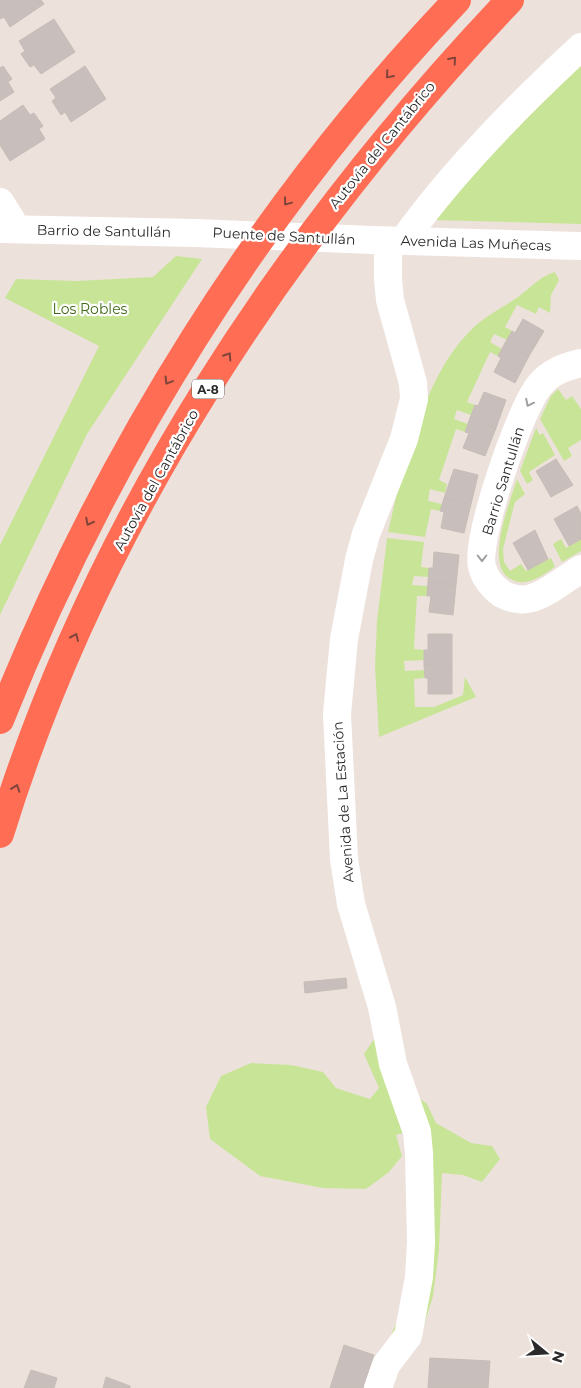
<svg xmlns="http://www.w3.org/2000/svg" width="581" height="1388" viewBox="0 0 581 1388" font-family="Montserrat,sans-serif">
  <style>
    .green { fill: #c8e597 }
    .building { fill: #c8bfbc; stroke: #c8bcb6 }
    .lines { fill: none; stroke-linecap: round; stroke-linejoin: round }
    .minor { stroke: #fff; stroke-width: 28 }
    .highway { stroke: #ff6d55; stroke-width: 28 }
    .oneway { stroke: #7f453b }
    .oneway2 { stroke: #9f9f9f }
    .labels { text-anchor: middle; dominant-baseline: central; stroke-width: 4.5; stroke-linejoin: round; paint-order: stroke }
    .shield { fill: #fff; stroke: #6a6a6a; stroke-width: 1 }
    .shield-label { font-size: 12px; font-weight: bold; fill: #2a2a2a }
    .street-label { font-size: 14px; fill: #2a2a2a; stroke: #fff }
    .park-label { font-size: 14px; fill: #416a18; stroke: #fff }
  </style>
  <rect width="100%" height="100%" fill="#ede1dc"/>
  <path class="green" d="M581 58V224L431 220Z
    M176 256 202 259 87 434 0 615V545L99 346 5 298 16 279 77 281 153 277Z
    M555 272 559 280 551 295 550 313 539 307 536 314 517 305 505 327 512 331 507 340 494 334 490 342 502 349 498 356 490 352 467 402 475 405 471 415 457 410 454 419 468 424 465 432 456 429 439 480 447 484 445 493 430 489 428 501 442 504 440 511 431 509 425 537 388 532C403 467 424 373 474 327 486 316 501 308 515 299 529 290 538 277 555 272Z
    M558 389 566 400 572 396 581 409V440L568 448 572 456 564 461 540 419 551 396Z
    M536 428 540 435 543 433 555 455 529 472 533 480 527 484 520 471Z
    M517 479 525 494 515 502 503 549 504 562 510 571 521 564 526 571 551 558 555 567C541 576 526 589 509 578 485 563 510 502 517 479Z
    M387 538 424 542 421 567 429 568V577L414 576 412 585 427 586V596H417L414 649 424 650V660L404 661 405 671 424 670 425 678 414 679 415 707H434L463 695 465 677 476 697 379 737 375 666 377 621Z
    M561 539 566 548 581 539V551L562 562 553 544Z
    M376 1036 416 1096 427 1104 436 1123 471 1143 492 1146 500 1159 482 1182 463 1175 442 1173 439 1250 433 1296 421 1335 390 1338 403 1307 424 1127 396 1135 402 1156 389 1172 366 1189 323 1188 260 1176 210 1139 206 1107 221 1076 251 1063 291 1065 323 1072 336 1088 370 1099 379 1088 364 1054Z"/>
  <path class="building" d="M0 0H41L44 4 10 27 4 17 0 19Z
    M54 19 75 52 41 74 34 65 30 67 21 54 25 51 19 41Z
    M3 66 12 79 8 82 14 92 0 101V68Z
    M85 66 106 99 71 122 65 112 61 115 52 101 56 98 50 89Z
    M23 105 30 115 34 113 43 126 39 129 45 139 10 161 0 145V121Z
    M523 319 544 331 529 356 505 343 512 331 515 333Z
    M505 343 529 356 515 383 494 372 501 358 498 356Z
    M484 392 506 400 496 428 470 418 475 405 478 406Z
    M470 418 496 428 485 456 463 448 469 433 465 432Z
    M556 459 573 485 551 497 536 471Z
    M454 469 478 475 471 504 444 498Z
    M444 498 471 504 464 533 441 528 444 512 440 511Z
    M577 506 581 514V539L569 546 554 519Z
    M535 530 548 559 528 570 513 543Z
    M434 552 459 555 456 585 428 582 429 568H433Z
    M428 582 456 585 453 615 429 612 431 596H427Z
    M428 634H452V664L424 665V650H428Z
    M435 664H452V694H428V678H425L424 665Z
    M346 978 347 988 305 993 304 982Z
    M344 1345 374 1355 363 1388H330Z
    M430 1358 490 1361 488 1388H428Z
    M31 1370 57 1378 54 1388H24Z
    M106 1377 130 1386V1388H103Z"/>
  <g class="lines">
    <path class="minor" d="M0 202 12 221V229
      M0 229 196 233 372 240 581 246
      M403 241C453 171 517 106 581 47
      M581 363C564 367 550 372 539 386 520 409 475 539 482 567 485 578 493 588 502 594 511 599 523 601 532 598 549 593 566 578 581 569
      M378 1388 386 1365 408 1336 419 1277 421 1242 419 1153 417 1132 393 1064 382 1007 351 904 344 859 337 714 344 639 359 560 366 534 404 439 414 399 413 383 390 300 388 279V241"/>
    <path class="highway" d="M0 720C106 454 260 207 457 0
      M0 834C96 521 286 236 510 0"/>
  </g>
  <defs><path id="oneway-chevron" d="M-2-3.5L2.5 0L-2 3.5" fill="none" stroke-width="1.6" stroke-linecap="round" stroke-linejoin="round" transform="scale(1.25)"/></defs>
  <g class="oneway">
    <use href="#oneway-chevron" transform="translate(453 60) rotate(-49)"/>
    <use href="#oneway-chevron" transform="translate(389 75) rotate(131)"/>
    <use href="#oneway-chevron" transform="translate(287 202) rotate(127)"/>
    <use href="#oneway-chevron" transform="translate(228 356) rotate(-57)"/>
    <use href="#oneway-chevron" transform="translate(168 381) rotate(121)"/>
    <use href="#oneway-chevron" transform="translate(89 522) rotate(117)"/>
    <use href="#oneway-chevron" transform="translate(75 637) rotate(-66)"/>
    <use href="#oneway-chevron" transform="translate(16 788) rotate(-71)"/>
  </g>
  <g class="oneway2">
    <use href="#oneway-chevron" transform="translate(529 403) rotate(116)"/>
    <use href="#oneway-chevron" transform="translate(482 558) rotate(90)"/>
  </g>
  <g class="labels">
    <rect class="shield" x="192" y="379.5" width="32" height="19" rx="4"/>
    <g class="shield-label">
      <text x="208" y="389">A-8</text>
    </g>
    <g class="street-label">
      <text transform="translate(382 145) rotate(-51)">Autovía del Cantábrico</text>
      <text transform="translate(104 231) rotate(1)">Barrio de Santullán</text>
      <text transform="translate(284 236) rotate(3)">Puente de Santullán</text>
      <text transform="translate(476 243) rotate(2)">Avenida Las Muñecas</text>
      <text transform="translate(156 480) rotate(-61)">Autovía del Cantábrico</text>
      <text transform="translate(503 481) rotate(-73)">Barrio Santullán</text>
      <text transform="translate(343 802) rotate(-94)">Avenida de La Estación</text>
    </g>
    <g class="park-label">
      <text x="90" y="309">Los Robles</text>
    </g>
  </g>
  <g transform="translate(546 1353) rotate(108)" stroke="#ffffff" stroke-width="4" paint-order="stroke">
  <path d="M0-4L9 19L0 12L-9 19Z" fill="#2a2a2a"/>
  <text y="-8" font-size="14" font-weight="bold" text-anchor="middle" fill="#2a2a2a">N</text>
  </g>
</svg>
